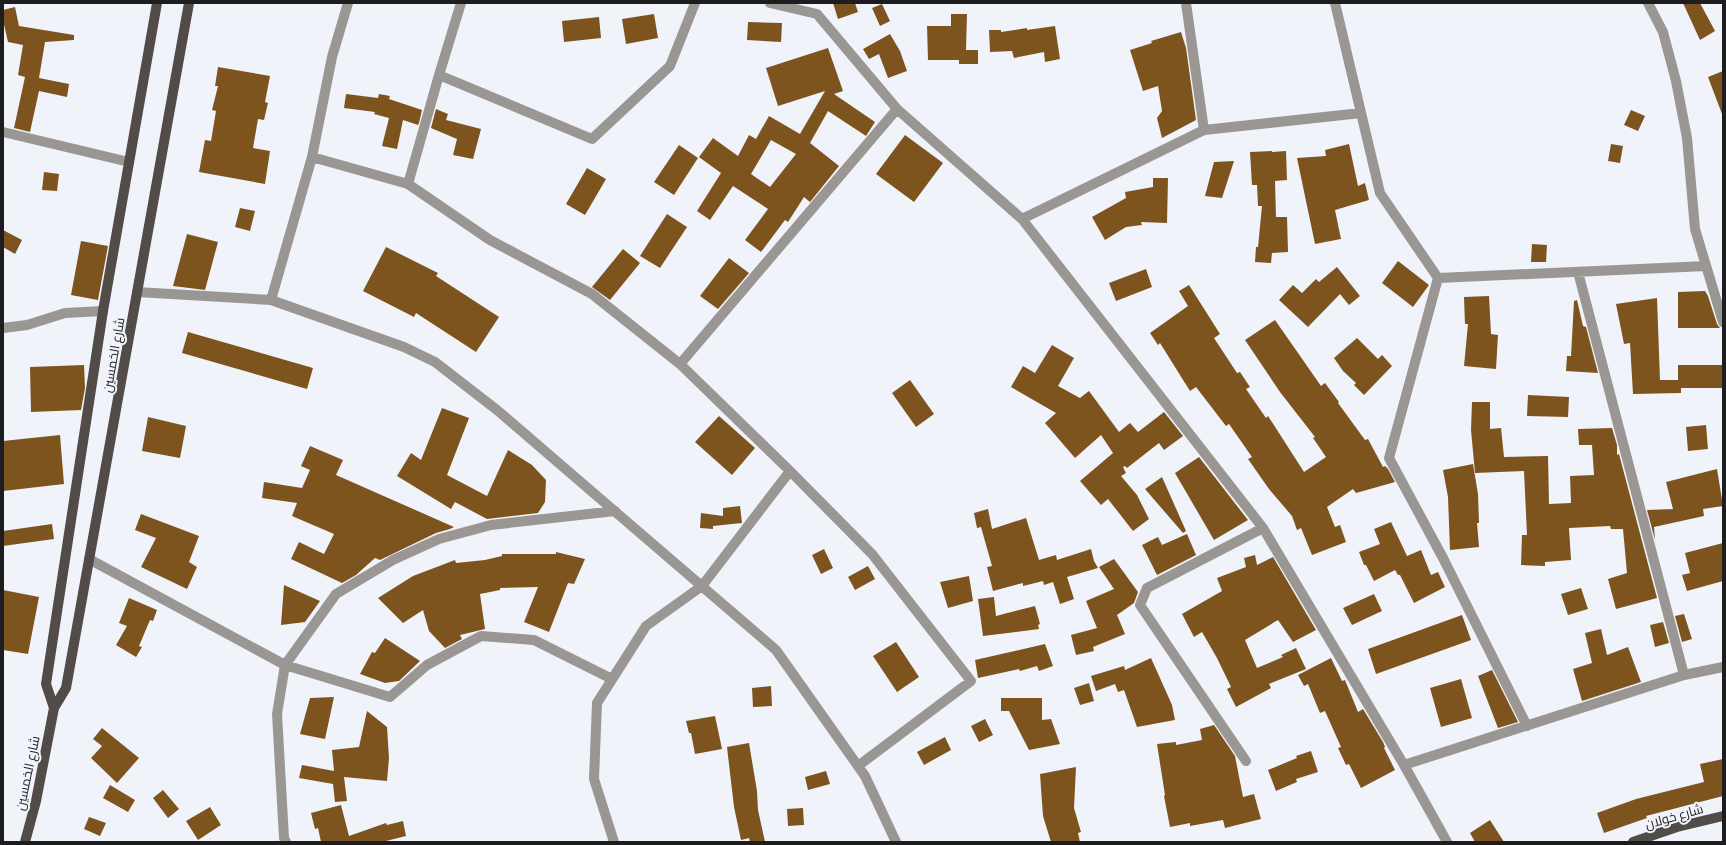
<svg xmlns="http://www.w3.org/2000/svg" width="1726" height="845" viewBox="0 0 1726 845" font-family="'Exo 2',Cairo,sans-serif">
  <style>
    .building { fill: #7e541e; fill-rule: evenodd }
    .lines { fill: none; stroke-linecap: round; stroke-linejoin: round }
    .minor { stroke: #9a9694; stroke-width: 10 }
    .primary { stroke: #524c48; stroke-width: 10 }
    .labels { text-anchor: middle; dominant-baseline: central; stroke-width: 4; stroke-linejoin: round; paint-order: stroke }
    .street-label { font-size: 13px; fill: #1d1d20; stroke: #f1f3fb }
  </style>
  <rect width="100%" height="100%" fill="#f1f3fb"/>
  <path class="building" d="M833 3H855L858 12 838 19Z
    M1683 3H1700L1715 31 1700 40Z
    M882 4 890 21 880 26 872 8Z
    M15 7 19 26 74 35V40L45 42 39 78 69 84 67 97 39 91 30 132 14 128 25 77 18 75 23 45 8 42 3 20V10Z
    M654 14 658 38 626 44 622 19Z
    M951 14H967L966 50H978V64H959V60H928L927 26H951Z
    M599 17 601 38 564 42 562 21Z
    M748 22 782 23 781 42 747 40Z
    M1055 26 1060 59 1045 62 1044 52 1014 58 1012 51 990 52 989 30H1001V32L1027 28V30Z
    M1181 32 1186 48 1196 120 1162 138 1157 118 1162 111 1158 86 1143 91 1130 50 1152 43 1151 41Z
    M890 34 900 51 907 71 888 78 879 54 869 59 863 49Z
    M828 48 843 91 834 94 875 122 866 136 828 111 810 143 839 166 810 202 804 197 788 222 785 220 761 252 745 240 768 209 733 186 710 220 697 211 721 173 699 157 713 138 738 156 749 135 756 139 769 116 800 134 825 91 778 106 766 68ZM771 140 796 154 770 187 751 174Z
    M218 67 270 76 265 102 268 103 264 120 258 119 253 148 270 151 265 184 199 172 205 140 211 141 216 111 212 110 218 86H215Z
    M1723 71V114H1722L1708 77Z
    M346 94 378 98 379 94 390 96 389 99 422 110 419 123 418 125 403 120 397 149 382 146 389 118 374 114 375 112 344 108Z
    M436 109 448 114 446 120 481 129 473 159 453 155 457 139 431 128Z
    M1631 110 1645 116 1638 131 1624 125Z
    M905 135 943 163 914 202 876 174Z
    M1349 144 1358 186 1365 183 1369 200 1335 210 1341 239 1315 244 1297 158 1326 156 1325 150Z
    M1611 144 1623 146 1620 163 1608 161Z
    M679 145 698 158 674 195 654 182Z
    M1272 151V152L1286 151 1287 180 1275 181 1276 217H1287L1288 252 1272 253 1271 263 1255 262 1256 247H1258L1262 206H1258L1257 185H1252L1250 152Z
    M1234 161 1222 198 1205 196 1214 162Z
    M587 168 606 179 585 215 566 204Z
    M44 172 59 174 57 191 42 190Z
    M1153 178H1168L1167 223 1141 222 1142 225 1126 227 1105 240 1092 217 1126 198 1125 192 1153 187Z
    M240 208 255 211 250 231 235 227Z
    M667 214 687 227 660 268 640 256Z
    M3 230 22 240 15 254 3 247Z
    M187 234 218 242 205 290 173 286Z
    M81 241 108 246 98 300 71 295Z
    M1532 244 1547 245 1546 262H1531Z
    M386 247 438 273 436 276 499 317 476 352 416 313 414 317 363 291Z
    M623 249 640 263 610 300 592 287Z
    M729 258 749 273 718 309 700 296Z
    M1398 261 1429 285 1413 307 1382 283Z
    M1337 267 1360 296 1349 305 1340 294 1308 327 1279 300 1293 285 1302 293 1316 279 1319 282Z
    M1146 269 1152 287 1116 301 1109 283Z
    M1189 285 1220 334 1214 338 1237 373 1240 372 1250 387 1246 389 1266 418 1268 416 1304 472 1326 457 1313 438 1315 437 1280 392 1245 340 1275 320 1321 386 1325 383 1339 402 1338 403 1365 440 1368 439 1383 467 1385 466 1388 469 1395 482 1356 493 1353 489 1327 507 1335 527 1340 525 1346 542 1312 555 1301 528 1297 530 1292 516 1269 489 1248 459 1252 457 1229 424 1226 426 1196 387 1190 391 1160 343 1158 345 1150 333 1188 306 1179 291Z
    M1705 291 1708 296 1717 324 1720 328H1678V292Z
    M1489 296 1491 334 1498 335 1496 369 1464 366 1468 324H1465L1464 297Z
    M1657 298 1660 380H1678V365H1723V388H1681V393L1633 394 1630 343 1624 344 1616 304Z
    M1577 300 1583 326 1586 327 1598 373 1566 371 1567 356H1571L1574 301Z
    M188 332 313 368 307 389 182 353Z
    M1357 338 1378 359 1382 355 1392 366 1364 395 1354 385 1356 383 1343 371 1334 358Z
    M1052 345 1074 358 1058 386 1080 398 1089 391 1119 432 1130 423 1138 432 1164 412 1183 436 1164 450 1159 443 1127 468 1125 466 1123 467 1126 473 1121 476 1137 495 1149 519 1133 531 1108 499 1101 505 1080 481 1113 453 1101 435 1075 458 1045 423 1056 413 1011 387 1023 366 1035 373Z
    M84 365 85 388 81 410 31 412 30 367Z
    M910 380 934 414 916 427 892 393Z
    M1528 395 1569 397 1568 417 1527 416Z
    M1472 402H1490V429L1501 428 1504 457 1548 456 1549 504 1571 503 1570 476 1594 475 1592 445H1579L1578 429 1612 428 1617 445V455L1619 454 1657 598 1616 609 1608 579 1627 573 1623 529H1611L1610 526 1569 528 1571 560 1545 562V566L1521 565 1522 535H1527L1524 471 1475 473 1471 430Z
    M442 408 469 418 447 475 487 496 508 450 532 465 546 480 545 502 538 513 487 519 455 502 451 509 397 476 411 453 421 460Z
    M719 416 755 448 732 475 695 442Z
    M148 417 186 426 180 458 142 451Z
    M1706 425 1708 449 1688 451 1686 427Z
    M60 435 64 484 3 491V441Z
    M310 446 343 460 336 475 454 527 450 529 436 533 380 560 375 558 356 575 342 583 291 559 299 542 324 554 334 534 292 516 297 503 262 498 264 482 302 488 310 470 301 466Z
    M1199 457 1248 520 1214 540 1175 473Z
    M1473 464 1478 494 1479 523H1477L1479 547 1450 550 1448 497 1443 470Z
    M1717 469 1723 506 1703 509 1704 516 1654 527 1655 540 1647 510 1673 509 1666 482Z
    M1162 477 1186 531 1183 533 1145 489Z
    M740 506 742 523 713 526V529L700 528 701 513 723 516V508Z
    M988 509 992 529 1026 518 1039 560 1056 555 1057 560 1091 549 1094 561 1098 568 1067 577 1074 599 1060 604 1053 582 1044 585 1043 581 1023 586V583L993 591 987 567 992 566 981 527 977 528 974 513Z
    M141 514 199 536 189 562 197 567 187 589 141 567 156 538 135 530Z
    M1391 522 1407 556 1421 550 1431 575 1438 572 1445 587 1414 603 1400 575H1398L1395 570 1374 581 1366 565H1364L1359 552 1380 544 1374 529Z
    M52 524 54 539 3 546V531Z
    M1187 534 1196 555 1157 575 1142 545 1158 537 1162 545Z
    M1723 543V581L1687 591 1682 575 1690 573 1685 553Z
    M824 549 833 568 821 574 812 555Z
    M556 552 585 559 574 584 568 583 549 632 524 622 538 587 500 588V590L480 594 485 629 460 635 462 639 445 648 429 631 423 610 403 623 378 598 413 576 455 560 456 563 485 560 502 556V554H556Z
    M1255 555 1257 565 1273 557 1316 630 1293 642 1278 620 1245 640 1257 668 1283 657 1281 655 1296 648 1306 669 1269 684 1271 688 1236 707 1227 689 1231 687 1217 658 1202 632 1194 637 1182 614 1222 591 1217 578 1246 567 1244 558Z
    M1114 559 1138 592 1134 603 1117 615 1125 634 1093 647 1094 651 1076 655 1071 635 1097 628 1086 601 1114 589 1099 567Z
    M868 566 875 579 855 590 848 577Z
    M969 576 973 601 948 608 940 582Z
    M284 585 320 601 305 622 281 625Z
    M1581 588 1588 609 1568 615 1561 594Z
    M3 590 39 597 28 654 3 650Z
    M1374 594 1382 611 1352 625 1343 608Z
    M994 597 996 616 1035 606 1040 624 1038 625 1039 629 983 636 978 599Z
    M129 598 157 610 153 621 150 620 139 646 142 647 136 657 116 645 127 626 119 623Z
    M1684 614 1692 639 1682 642 1675 616Z
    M1462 615 1471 640 1376 674 1368 649Z
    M1663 622 1669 643 1655 647 1650 625Z
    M1601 629 1607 655 1628 647 1641 682 1582 701 1573 669 1592 663 1585 633Z
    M385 638 420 661 399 681 385 683 360 674 372 652 375 653Z
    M896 642 919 677 897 692 873 656Z
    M1045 644 1053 666 1039 671 1037 666 1020 671 1019 669 978 678 975 660Z
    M1151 658 1172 705 1175 720 1137 727 1124 690 1118 692 1115 684 1096 691 1091 676 1124 666 1125 670Z
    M1331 658 1342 681 1345 680 1358 712 1363 709 1383 742 1385 747 1384 748 1395 770 1361 788 1349 764 1346 765 1338 748 1341 747 1325 711 1320 713 1308 684 1304 686 1298 675Z
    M1492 670 1518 722 1498 728 1478 676Z
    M1461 679 1472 718 1441 727 1430 688Z
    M1089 683 1094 701 1080 705 1074 688Z
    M771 686 772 706 753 707 752 688Z
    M334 697 325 739 300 734 310 698Z
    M1001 698H1042V720L1051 719 1060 744 1029 750 1009 711H1001Z
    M367 711 387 727 389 758 387 781 344 777 347 801 335 802 333 784 299 778 302 765 334 771 332 750 359 747Z
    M715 716 722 749 695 754 691 733H689L686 721Z
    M985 719 993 735 979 742 971 726Z
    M1214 725 1235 756 1243 797 1254 794 1261 819 1225 828 1223 820 1190 826V823L1170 827 1164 796 1165 795 1157 744 1176 742V745L1202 740 1200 729Z
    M102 728 139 758 117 783 91 758 102 746 93 739Z
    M945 737 951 750 924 765 917 752Z
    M749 743 757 791 758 810 765 842H750L749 838 741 840 734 807 727 747Z
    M1311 751 1318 772 1296 779 1297 782 1276 791 1268 770 1297 758 1296 756Z
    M1723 759V796L1646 816 1647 818 1604 833 1597 813 1636 799 1704 782 1700 764Z
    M1076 767 1074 808 1081 832 1078 833 1080 842H1051L1043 816 1040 774Z
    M826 771 830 784 808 790 805 777Z
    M110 785 135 800 128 812 103 798Z
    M163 790 179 809 168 818 153 798Z
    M341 805 349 836 386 823 387 825 403 821 406 836 382 842H321L318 828 315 829 311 813Z
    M210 807 221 825 198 840 186 821Z
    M803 808 804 825 788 826 787 809Z
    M89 817 106 823 100 836 84 829Z
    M1490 820 1504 842H1475L1470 833Z"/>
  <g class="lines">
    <path class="minor" d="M461 3 439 75 592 139 670 66 695 3
      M770 3 817 14 897 109 1022 219
      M1186 3 1204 130
      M1335 3 1380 193 1438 278 1706 266
      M1648 3 1663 32 1676 81 1687 138 1695 229 1723 322
      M1361 113 1204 130 1022 219 1263 528 1404 765
      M3 132 129 162
      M312 157 408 184 490 240 592 294 680 364 790 471 872 554 971 681 858 766
      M408 184 439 75
      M1578 272 1684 675 1723 667
      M1438 278 1389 458 1443 558 1527 726
      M137 292 271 300 404 347 435 362 497 410 776 650 865 776 896 842
      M271 300 312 157 332 57 348 3
      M3 328 27 325 65 313 103 311
      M680 364 897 109
      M89 559 285 665 390 697 427 665 481 636 534 640 612 679
      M1246 761 1140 605 1147 588 1263 528
      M286 842 284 838 277 714 285 665 336 594 393 560 439 539 491 525 615 511
      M614 842 594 779 597 703 646 626 702 586 790 471
      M1447 842 1404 765 1684 675"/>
    <path class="primary" d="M54 708 46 684 103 311 157 3
      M25 842 36 801 54 708 66 688 189 3
      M1633 842 1677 827 1723 816"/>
  </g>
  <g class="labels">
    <g class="street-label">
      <text transform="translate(113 355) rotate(-80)">شارع الخمسين</text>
      <text transform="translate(27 773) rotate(-78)">شارع الخمسين</text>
      <text transform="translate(1674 816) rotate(-16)">شارع خولان</text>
    </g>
  </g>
  <rect width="1726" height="845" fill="none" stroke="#1d1d20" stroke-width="8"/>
</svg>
